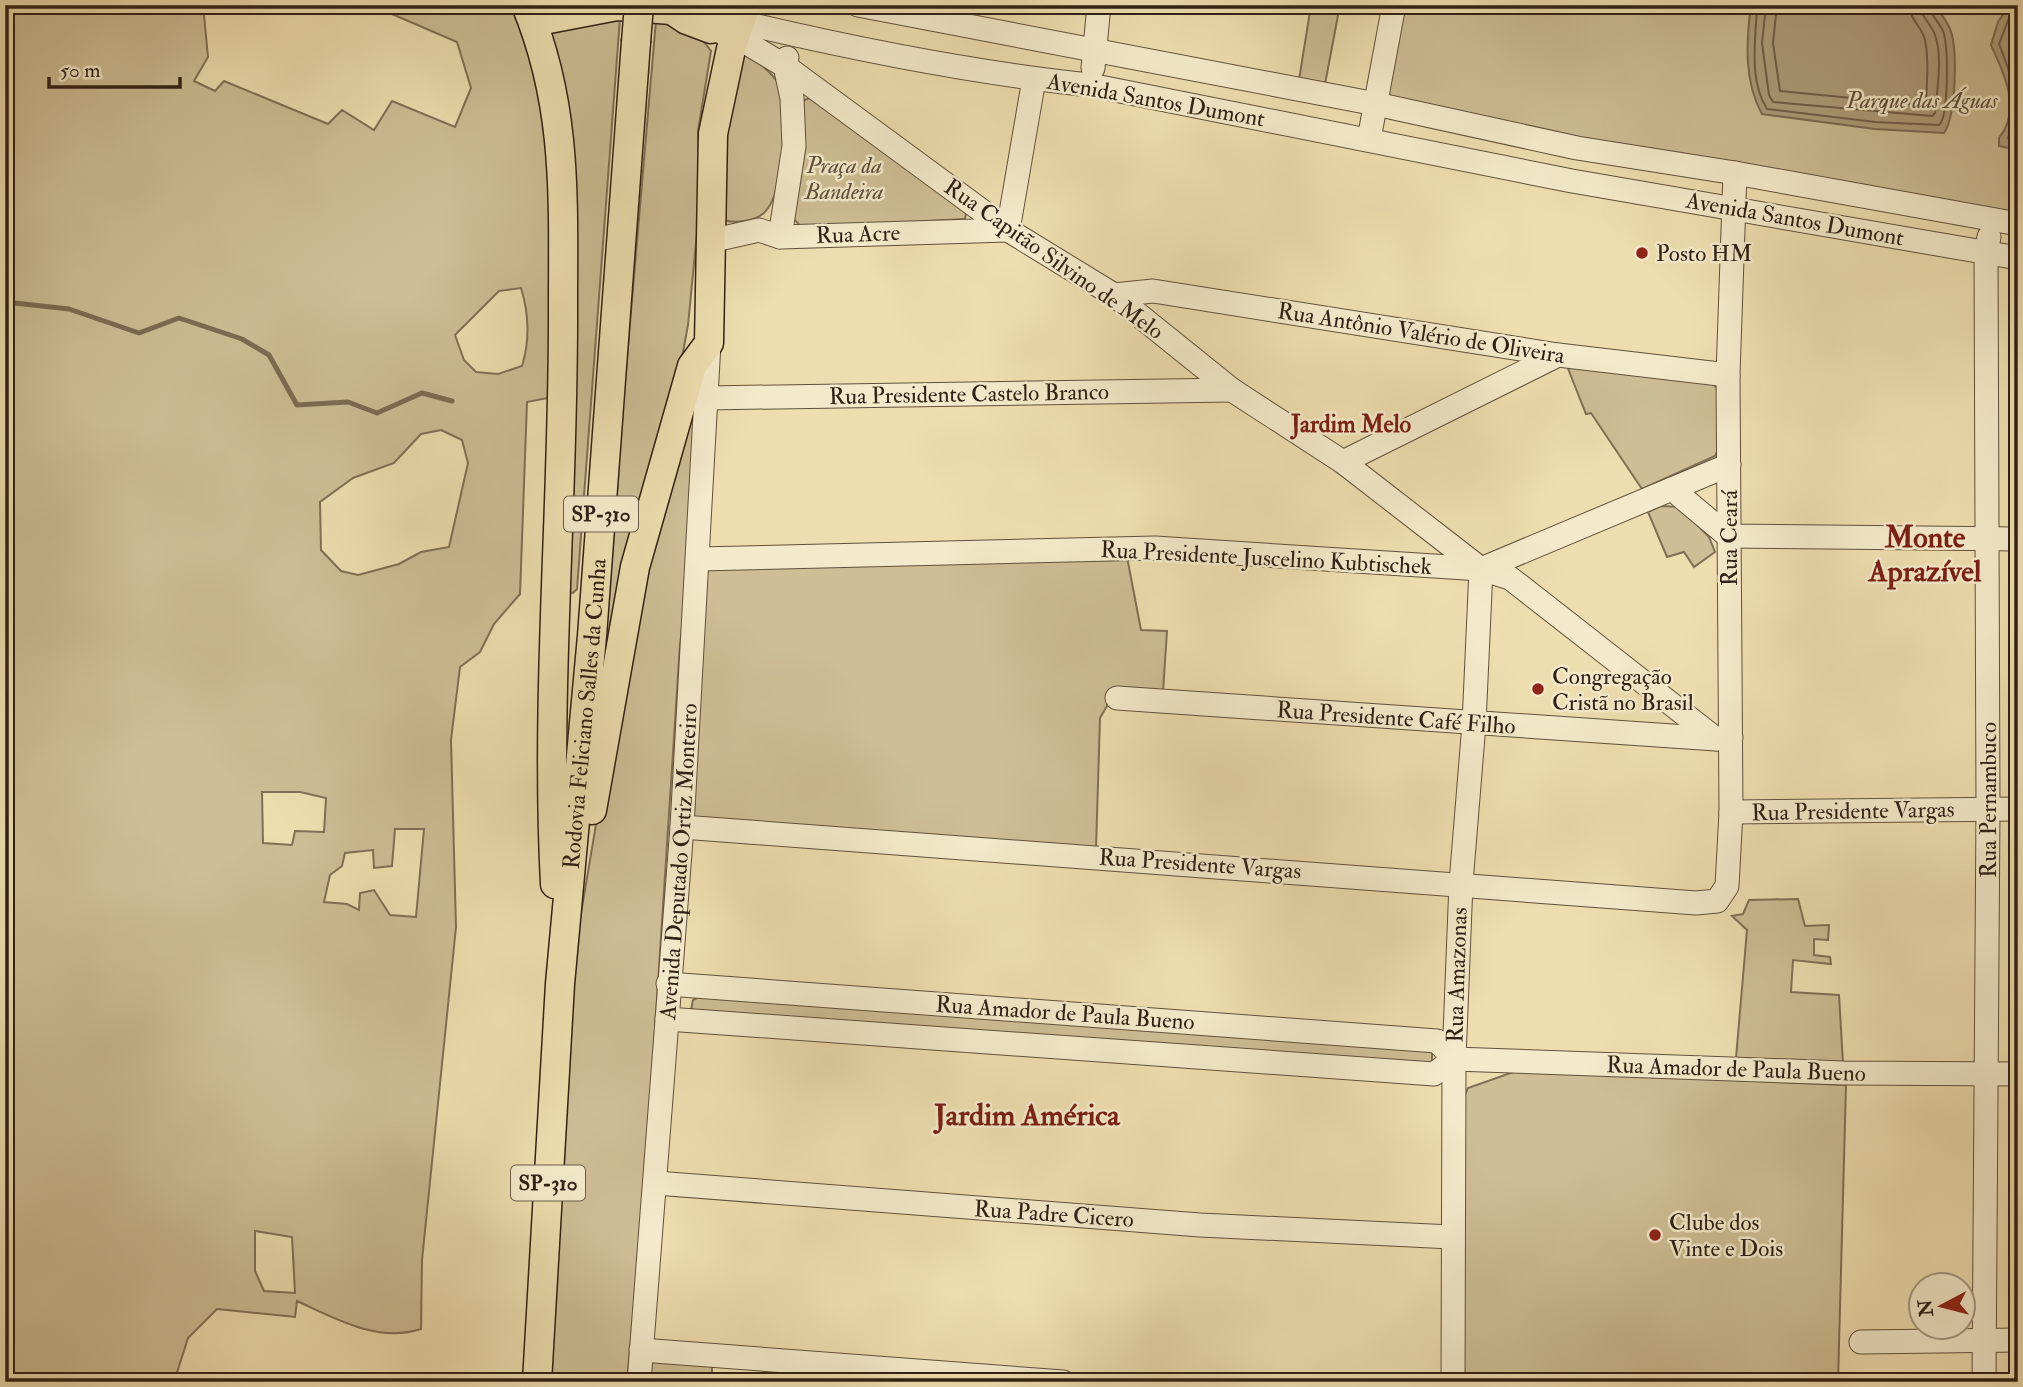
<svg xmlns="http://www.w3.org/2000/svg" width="2023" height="1387" viewBox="0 0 2023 1387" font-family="'IM FELL Double Pica',serif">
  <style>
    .green { fill: #cebe95; stroke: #806f56; stroke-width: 2; fill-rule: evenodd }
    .water { fill: #ae9d7b; stroke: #7c6b53; stroke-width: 2 }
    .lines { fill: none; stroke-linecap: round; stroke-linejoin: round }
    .shore { stroke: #705e48; stroke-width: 2 }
    .stream { stroke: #7c6b53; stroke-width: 5 }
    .minor-casing { stroke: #60503c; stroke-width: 25 }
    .major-casing { stroke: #312016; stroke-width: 31 }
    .minor { stroke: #f4eacb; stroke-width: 23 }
    .major { stroke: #eedeaf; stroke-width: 28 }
    .major-bridge-casing { stroke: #312016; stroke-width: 31; stroke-linecap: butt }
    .major-bridge { stroke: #eedeaf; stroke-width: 28 }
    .poi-dot { fill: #8f2418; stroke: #f4eacb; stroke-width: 2.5 }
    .labels { text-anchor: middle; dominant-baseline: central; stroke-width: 5; stroke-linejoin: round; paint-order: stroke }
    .shield { fill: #f4eacb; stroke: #6c5d4c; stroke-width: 2 }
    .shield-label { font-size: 21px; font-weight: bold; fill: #312016 }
    .street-label { font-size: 23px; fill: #312016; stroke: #f4eacb }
    .park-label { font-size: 23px; font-style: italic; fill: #604f3c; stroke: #f4eacb }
    .poi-label { font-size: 23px; fill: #312016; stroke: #f4eacb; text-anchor: start }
    .neighbourhood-label { font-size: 24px; font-weight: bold; fill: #7a1f14; stroke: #f4eacb }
    .district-label { font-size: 30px; font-weight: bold; fill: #7a1f14; stroke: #f4eacb }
  </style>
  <rect width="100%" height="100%" fill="#eedeaf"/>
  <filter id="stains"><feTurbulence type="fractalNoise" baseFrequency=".00286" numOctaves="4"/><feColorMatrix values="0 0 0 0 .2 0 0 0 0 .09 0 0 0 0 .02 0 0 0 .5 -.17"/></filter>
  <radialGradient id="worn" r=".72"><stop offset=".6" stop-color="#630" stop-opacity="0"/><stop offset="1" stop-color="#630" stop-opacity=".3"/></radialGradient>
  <path class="green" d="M5 5H203L208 57 194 81 215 91 224 81 328 124 342 110 374 130 392 101 455 127 471 88 457 42 371 5H510L532 42 551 104 553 397 527 402 520 594 494 624 480 652 460 667 451 740 456 927 422 1260 421 1329C378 1343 336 1319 297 1301L295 1317 217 1309 188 1338 174 1382H5ZM521 288C529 314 530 340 522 366L498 374 476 372 464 360 455 335 499 291ZM441 430 462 440 468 463 449 547 421 552 399 564 358 575 341 571 321 550 320 502 353 478 394 463 421 434ZM262 792H300L326 798 324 832 295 831 292 845 263 843ZM395 829H424L416 917 390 915 374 890 360 893 359 910 347 904 324 902 330 875 342 866 345 853 373 850 374 868 392 866ZM255 1231 292 1237 295 1293 264 1291 255 1271Z
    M678 5H734L715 18Z
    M1311 5H1340L1325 84 1299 80Z
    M1401 5H2018V214L1578 141 1386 98Z
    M620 18 577 589 573 593 569 592 546 35 576 25Z
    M656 20 702 39 711 51 698 131 699 212 688 325 673 407 596 720Z
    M747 52C756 61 771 71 778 83 791 107 785 194 764 213 755 221 735 224 724 220L722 140 736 55Z
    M809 98 967 208 965 219 802 228 793 218 801 102Z
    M1567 366 1708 379 1718 389 1721 444 1715 456 1642 489 1591 413 1586 414Z
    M697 400 690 561 680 645 645 1183 627 1382H547L570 979 628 634Z
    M1661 506 1680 507 1709 537 1715 552 1694 567 1684 552 1667 557 1648 512Z
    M1127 557 1141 630 1167 631 1163 692 1119 688 1108 691 1107 706 1100 718 1096 849 696 821 688 809 703 574 711 566Z
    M1798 899 1805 926 1829 925 1828 940 1814 939V955L1830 957 1831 964 1793 960 1791 992 1839 995 1843 1063 1736 1058 1747 930 1732 916 1743 914 1749 900Z
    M699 997 1432 1051V1063L691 1010 693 1000Z
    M1519 1070 1846 1085 1838 1382H1463L1462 1101 1468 1088Z
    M654 1361 712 1366V1382H646V1370Z"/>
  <path class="water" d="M1751 5H1925L1938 9C1942 15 1947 22 1950 29 1958 48 1956 116 1944 133L1875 129 1762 114C1744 82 1746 41 1751 5Z
    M2018 5V150L1999 146V138C2022 110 2004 73 1991 45L1998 22 2007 8Z"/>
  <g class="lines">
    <path class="shore" d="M1757 5C1756 38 1748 79 1767 109L1875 122 1939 125C1949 117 1948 49 1944 34 1941 23 1930 16 1929 5
      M1766 5 1762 43 1769 95 1773 102 1932 116 1935 113C1937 90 1943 57 1935 35 1931 23 1921 18 1920 5
      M1777 5 1773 43 1780 91 1923 105 1926 102C1927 82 1929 60 1925 40 1922 27 1910 20 1909 5
      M2014 5 1999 44C2011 74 2023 107 2008 138L2018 143"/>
    <path class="stream" d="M5 302 69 309 139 333 179 318 242 339 269 355 297 405 348 402 377 413 422 393 452 401"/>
    <defs>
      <g id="minor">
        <path d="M858 5 1376 104 1577 148 1735 173 2018 224"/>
        <path d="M740 22C854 49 973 73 1090 85L1572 181 2018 258"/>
        <path d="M721 32 735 36 785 66 1008 230 1114 295 1232 390 1343 462 1481 569 1510 578 1716 739 1731 738"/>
        <path d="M1093 68 1099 5"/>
        <path d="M1369 139 1394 5"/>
        <path d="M780 237 794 146 792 98 785 66 787 58"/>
        <path d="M710 241 759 230 780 237 1008 230 1034 79"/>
        <path d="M1114 295 1153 291 1558 355 1728 375"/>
        <path d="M706 398 1232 390"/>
        <path d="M1343 462 1558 355"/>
        <path d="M1672 489 1728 536 2018 539"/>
        <path d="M699 559 1155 548 1481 569 1729 465"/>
        <path d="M1117 698 1716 739"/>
        <path d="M1731 812 2018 809"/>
        <path d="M682 827 1696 903 1717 901 1727 886 1731 812 1728 375 1735 173"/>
        <path d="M668 984 1437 1041 1454 1059"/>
        <path d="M667 1019 1434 1074 1454 1059 1844 1073 2018 1074"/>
        <path d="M656 1183 1200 1225 1452 1237"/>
        <path d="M1861 1342 2018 1340"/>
        <path d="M641 1350 1063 1382"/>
        <path id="s1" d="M639 1382 682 827 709 343"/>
        <path d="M1453 1382 1454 1059 1461 883 1474 724 1481 569"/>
        <path d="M1984 1382 1988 809 1986 252 1989 237"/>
      </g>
      <g id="major">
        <path d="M526 5C568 107 563 200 563 307 564 499 545 692 555 884"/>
        <path d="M533 22 617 6 672 10 687 20 711 29 740 22"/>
        <path d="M592 810 635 567 692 366 709 343 713 134 731 49 746 5"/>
        <path id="s2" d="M537 1382 560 984 592 636 636 42"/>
      </g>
    </defs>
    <use href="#minor" class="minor-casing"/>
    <use href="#major" class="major-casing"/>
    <use href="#minor" class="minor"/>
    <use href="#major" class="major"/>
    <defs>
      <path id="major-bridge" d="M636 42 639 5"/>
    </defs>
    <use href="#major-bridge" class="major-bridge-casing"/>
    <use href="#major-bridge" class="major-bridge"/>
  </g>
  <g class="poi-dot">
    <circle cx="1642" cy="253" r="7"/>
    <circle cx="1538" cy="689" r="7"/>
    <circle cx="1655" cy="1235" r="7"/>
  </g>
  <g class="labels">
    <g class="shield">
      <rect x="564" y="496.5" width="74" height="35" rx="5"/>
      <rect x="511" y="1165.5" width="74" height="35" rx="5"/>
    </g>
    <g class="shield-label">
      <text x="601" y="514">SP-310</text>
      <text x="548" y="1183">SP-310</text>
    </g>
    <g class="street-label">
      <text transform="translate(1156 100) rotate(10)">Avenida Santos Dumont</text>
      <text transform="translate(1795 219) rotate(10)">Avenida Santos Dumont</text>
      <text transform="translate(858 234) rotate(-2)">Rua Acre</text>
      <text transform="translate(1054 259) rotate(35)">Rua Capitão Silvino de Melo</text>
      <text transform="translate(1421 333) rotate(9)">Rua Antônio Valério de Oliveira</text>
      <text transform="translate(969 394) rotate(-1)">Rua Presidente Castelo Branco</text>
      <text transform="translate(1729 538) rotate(-90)">Rua Ceará</text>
      <text transform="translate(1266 558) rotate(3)">Rua Presidente Juscelino Kubtischek</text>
      <text stroke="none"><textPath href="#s2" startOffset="670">Rodovia Feliciano Salles da Cunha</textPath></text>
      <text transform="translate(1396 718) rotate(4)">Rua Presidente Café Filho</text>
      <text transform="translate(1988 800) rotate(-90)">Rua Pernambuco</text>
      <text transform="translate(1853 811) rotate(-1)">Rua Presidente Vargas</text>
      <text stroke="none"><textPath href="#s1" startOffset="522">Avenida Deputado Ortiz Monteiro</textPath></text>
      <text transform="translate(1200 864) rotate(4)">Rua Presidente Vargas</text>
      <text transform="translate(1457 975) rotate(-88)">Rua Amazonas</text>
      <text transform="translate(1065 1013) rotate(4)">Rua Amador de Paula Bueno</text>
      <text transform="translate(1736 1069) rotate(2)">Rua Amador de Paula Bueno</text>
      <text transform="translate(1054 1214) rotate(4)">Rua Padre Cicero</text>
    </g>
    <g class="park-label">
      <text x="1922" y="100">Parque das Águas</text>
      <text x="844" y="165">Praça da<tspan x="844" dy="26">Bandeira</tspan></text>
    </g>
    <g class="poi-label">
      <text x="1656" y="253">Posto HM</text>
      <text x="1552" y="676">Congregação<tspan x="1552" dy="26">Cristã no Brasil</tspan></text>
      <text x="1669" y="1222">Clube dos<tspan x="1669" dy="26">Vinte e Dois</tspan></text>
    </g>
    <g class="neighbourhood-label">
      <text x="1351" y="424">Jardim Melo</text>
    </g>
    <g class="district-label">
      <text x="1925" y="537">Monte<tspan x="1925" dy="34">Aprazível</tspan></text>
      <text x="1027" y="1115">Jardim América</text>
    </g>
  </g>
  <rect width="2023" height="1387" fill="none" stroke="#eedeaf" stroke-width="28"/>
  <rect x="7" y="7" width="2009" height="1373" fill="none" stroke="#312016" stroke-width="3.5"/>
  <rect x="14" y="14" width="1995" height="1359" fill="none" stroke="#312016" stroke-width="2"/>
  <g transform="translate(1942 1306) rotate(263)"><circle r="33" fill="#f4eacb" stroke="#a69983" stroke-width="2"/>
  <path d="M0-5L12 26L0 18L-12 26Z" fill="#8f2418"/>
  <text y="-10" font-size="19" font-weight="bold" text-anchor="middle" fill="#312016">N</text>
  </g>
  <path d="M49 77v10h131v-10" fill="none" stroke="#312016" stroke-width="3.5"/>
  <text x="60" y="77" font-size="21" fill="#312016" stroke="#f4eacb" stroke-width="5" paint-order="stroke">50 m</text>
  <rect width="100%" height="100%" filter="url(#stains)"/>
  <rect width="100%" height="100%" fill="url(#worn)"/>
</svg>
